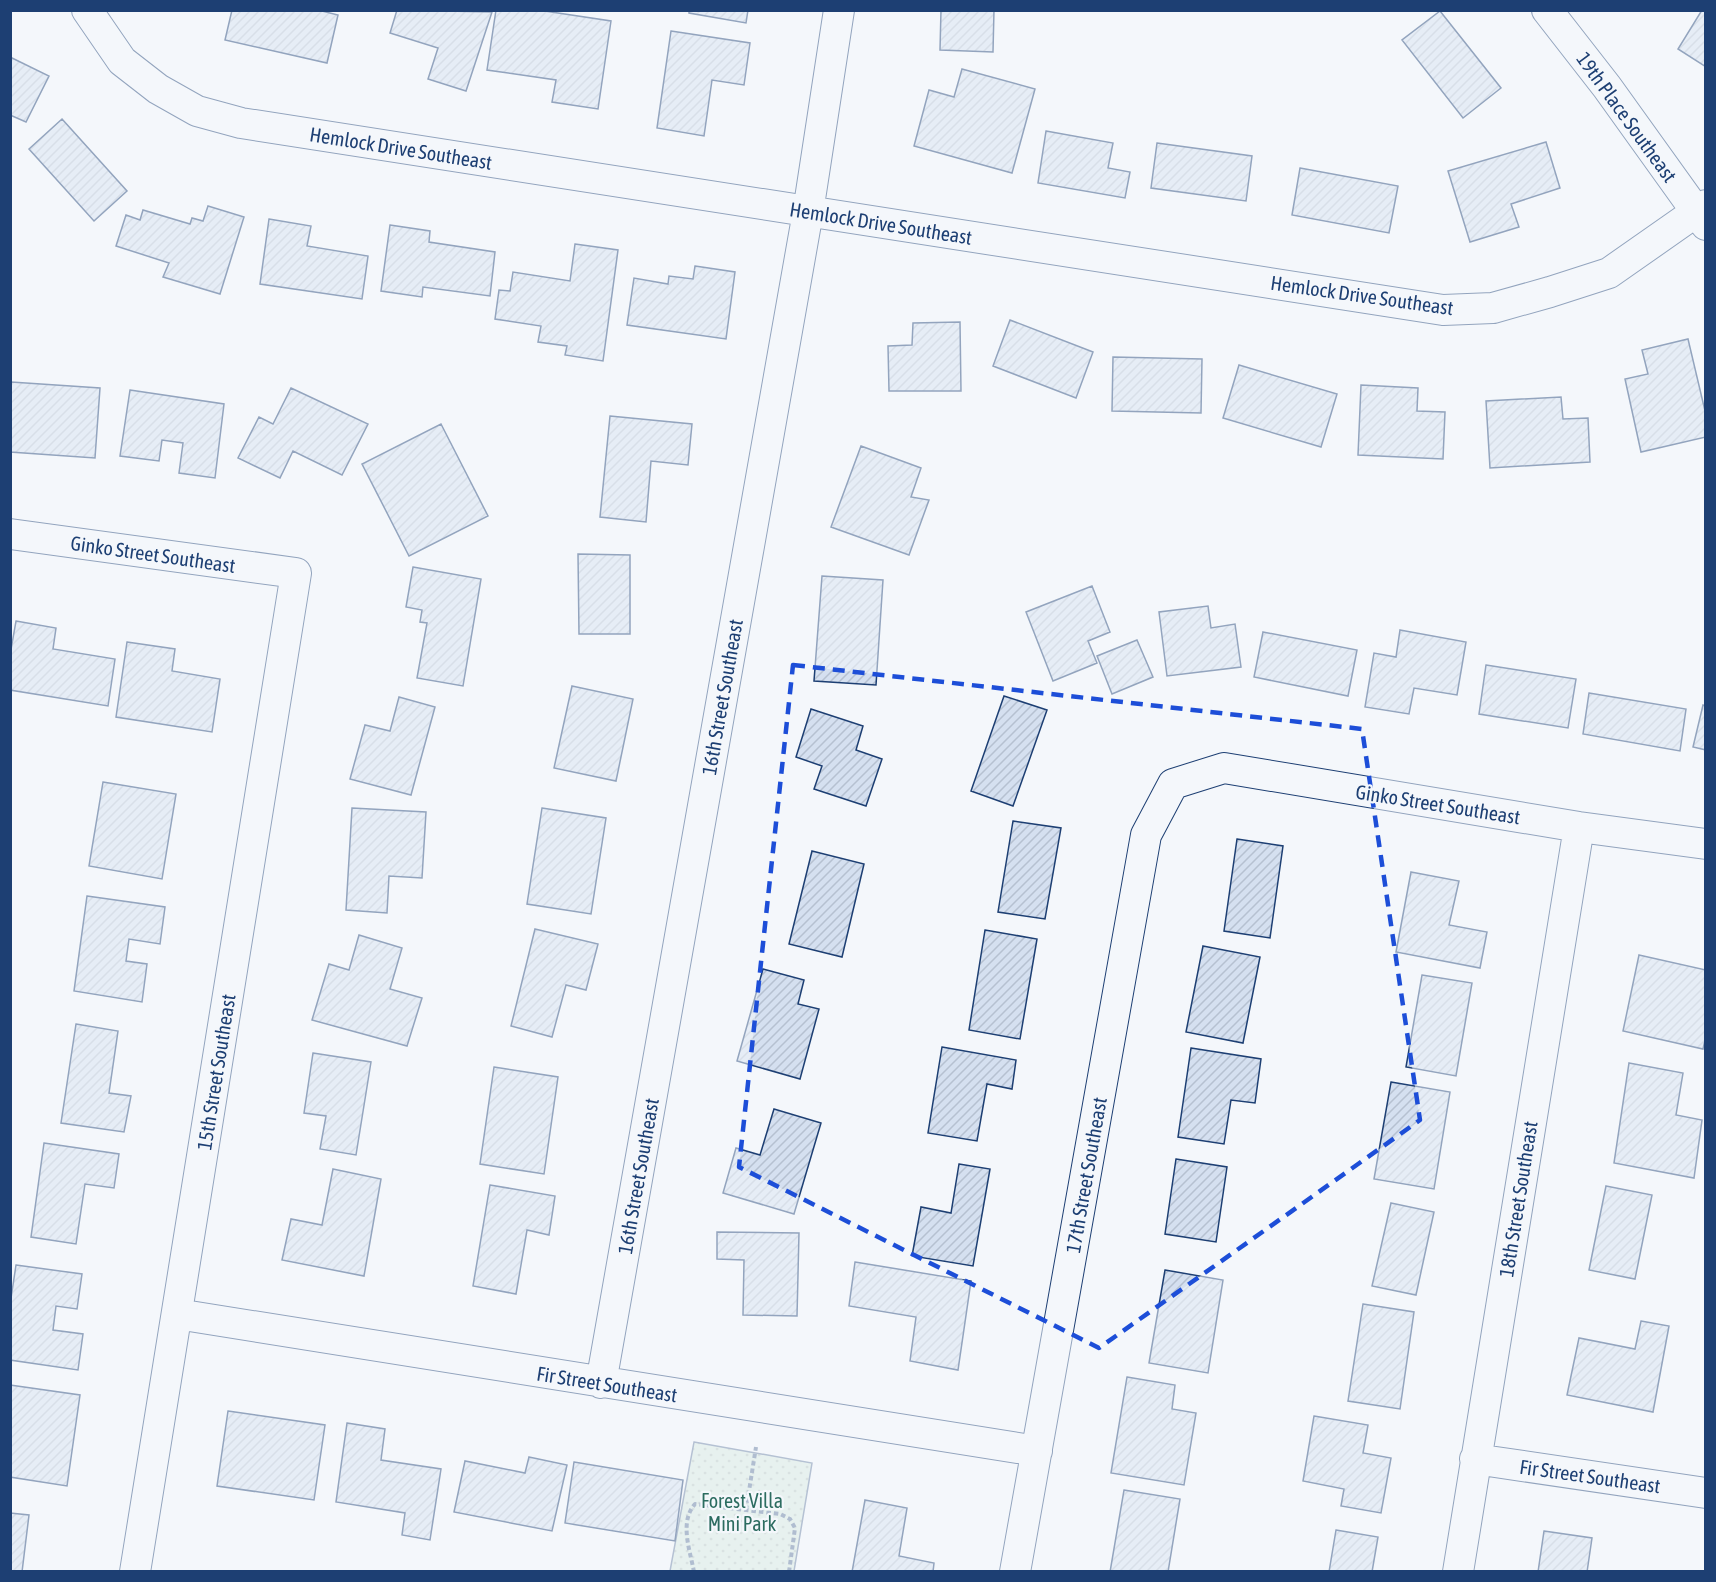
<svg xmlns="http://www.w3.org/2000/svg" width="1716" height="1582" viewBox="0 0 1716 1582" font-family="'Asap Condensed',sans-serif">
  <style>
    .park { fill: url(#park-dots); stroke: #687fa3; stroke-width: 1.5 }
    .building { fill: url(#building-hatch); stroke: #1d3f73; stroke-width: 1.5 }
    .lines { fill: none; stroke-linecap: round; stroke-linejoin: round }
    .street-casing { stroke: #1d3f73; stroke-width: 32 }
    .path { stroke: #5e769c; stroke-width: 4; stroke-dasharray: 4.5 3; stroke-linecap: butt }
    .street { stroke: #f4f7fb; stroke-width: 30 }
    .marked { fill: none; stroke: #1d4ed8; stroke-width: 4.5; stroke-dasharray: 12 8; stroke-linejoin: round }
    .labels { text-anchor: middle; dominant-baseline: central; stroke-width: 4.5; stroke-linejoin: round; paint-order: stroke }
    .street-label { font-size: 20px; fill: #1d3f73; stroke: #f4f7fb }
    .park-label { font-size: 20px; fill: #2c6c60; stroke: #f4f7fb }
  </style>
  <defs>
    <pattern id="park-dots" width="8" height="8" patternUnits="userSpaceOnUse" patternTransform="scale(1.5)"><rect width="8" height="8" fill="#d7e8df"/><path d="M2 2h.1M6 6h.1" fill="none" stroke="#b8c8c3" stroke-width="1.8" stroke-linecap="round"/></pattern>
    <pattern id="building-hatch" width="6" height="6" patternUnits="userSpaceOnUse" patternTransform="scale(1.5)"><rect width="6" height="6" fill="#d5e0f0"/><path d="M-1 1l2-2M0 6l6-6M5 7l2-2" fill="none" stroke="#b6c1d1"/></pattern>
  </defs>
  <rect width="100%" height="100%" fill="#f4f7fb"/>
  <path class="park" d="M694 1442 812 1463 794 1571H670Z"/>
  <path class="building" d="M232 10H318L338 15 327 63 225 40Z
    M397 10 492 12 466 91 428 79 438 48 390 33Z
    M496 10H538L611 21 598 109 552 102 556 80 487 70Z
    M689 10H748L746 23 689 13Z
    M941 10H994L993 52 940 50Z
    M1702 10H1706V67L1678 49Z
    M1440 11 1501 88 1463 118 1402 40Z
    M671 31 750 43 744 85 712 80 704 136 657 128Z
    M10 57 49 76 26 122 10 115Z
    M962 69 1035 89 1012 173 914 146 929 90 954 97Z
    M62 119 127 191 94 221 29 149Z
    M1046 131 1113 143 1108 168 1130 172 1125 198 1038 183Z
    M1546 142 1560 188 1511 204 1519 227 1470 242 1448 171Z
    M1157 143 1252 156 1246 201 1151 188Z
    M1300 168 1398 186 1389 233 1292 215Z
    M208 206 244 217 220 294 163 277 169 263 116 246 126 215 140 220 143 210 190 224 192 218 203 221Z
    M269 219 311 226 307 246 368 256 362 299 260 284Z
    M390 225 430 231 429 242 495 252 490 296 423 287 422 297 381 291Z
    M575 244 618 250 603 361 565 355 567 346 538 342 541 326 495 319 499 290 510 291 513 272 570 281Z
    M695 266 735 272 726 339 627 325 634 278 668 284 669 276 693 279Z
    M1010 320 1093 352 1076 398 993 366Z
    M960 322 961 391H889L888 346 912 345 913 323Z
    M1688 339 1706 415V437L1641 452 1625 379 1648 374 1642 350Z
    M1113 357 1202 359 1201 413 1112 411Z
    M1239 365 1337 394 1321 447 1223 418Z
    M11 382 100 388 95 458 10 452Z
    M1361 385 1418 388 1417 411 1445 412 1443 459 1358 455Z
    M291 388 368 424 342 475 293 451 280 478 238 458 259 417 273 424Z
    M130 390 224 404 215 478 179 473 183 443 162 440 159 461 120 456Z
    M1561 397 1563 419 1588 418 1590 462 1490 468 1486 401Z
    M610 416 692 424 688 465 651 461 646 522 600 517Z
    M441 424 488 516 409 556 362 464Z
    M861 446 921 468 911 497 929 500 909 555 831 527Z
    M578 554 630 555V634H579Z
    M413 567 481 579 463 686 417 678 427 623 420 622 422 610 406 607Z
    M822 576 883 580 876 685 814 681Z
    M1092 586 1110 632 1088 641 1097 663 1053 681 1026 612Z
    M1208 606 1211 628 1235 624 1241 667 1167 676 1159 612Z
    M16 621 56 628 53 649 115 659 108 706 10 690V655Z
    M1400 630 1466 642 1457 695 1414 688 1409 714 1365 707 1374 653 1396 657Z
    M1263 632 1357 650 1348 696 1254 677Z
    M1137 640 1153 677 1112 694 1097 656Z
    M127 642 175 649 172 671 220 679 212 732 116 717Z
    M1486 665 1576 679 1568 728 1479 714Z
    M572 686 633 699 616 781 554 768Z
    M1589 693 1686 709 1680 751 1583 734Z
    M1004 696 1047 710 1013 806 971 791Z
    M399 697 435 707 411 795 350 779 365 725 390 731Z
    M1703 705 1706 706V750L1693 747Z
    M811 709 863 726 856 750 882 759 866 806 814 789 822 766 796 757Z
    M103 782 176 794 162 879 89 866Z
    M352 808 426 812 422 878 389 876 387 913 346 910Z
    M542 808 606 818 591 914 527 904Z
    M1013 821 1061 828 1045 919 998 912Z
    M1237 839 1283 846 1270 938 1224 931Z
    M812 851 864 864 842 957 789 944Z
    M1411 872 1459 881 1449 925 1487 932 1480 968 1396 952Z
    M87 896 165 907 160 944 129 939 126 961 147 964 142 1002 74 991Z
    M535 929 598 944 586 990 566 985 552 1037 511 1026Z
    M985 930 1037 939 1020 1039 969 1030Z
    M359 935 402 948 390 989 422 998 407 1046 312 1020 329 964 349 970Z
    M1203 946 1260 957 1243 1043 1186 1032Z
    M1639 955 1706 970V1036L1703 1049 1623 1031Z
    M763 969 804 980 798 1004 819 1009 800 1079 737 1061Z
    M1422 975 1472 983 1456 1076 1406 1067Z
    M76 1024 118 1031 109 1093 131 1096 124 1132 61 1123Z
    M942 1047 1016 1060 1012 1089 987 1084 977 1141 928 1133Z
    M1191 1048 1261 1059 1255 1103 1231 1100 1224 1144 1178 1137Z
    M313 1053 371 1062 356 1155 320 1149 326 1116 304 1113Z
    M1629 1063 1683 1073 1676 1115 1702 1120 1694 1178 1614 1163Z
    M494 1067 558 1077 544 1174 480 1164Z
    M1391 1082 1450 1092 1434 1189 1374 1179Z
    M774 1109 821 1123 794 1214 723 1193 736 1148 760 1155Z
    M44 1143 119 1154 114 1188 85 1184 76 1244 31 1237Z
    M1176 1159 1227 1167 1216 1242 1165 1234Z
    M959 1164 990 1169 973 1266 912 1256 921 1207 951 1213Z
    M333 1169 381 1179 364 1276 282 1260 291 1219 322 1225Z
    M490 1185 555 1196 549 1235 527 1230 516 1294 473 1286Z
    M1606 1186 1652 1195 1635 1279 1589 1270Z
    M1391 1203 1434 1212 1416 1295 1372 1286Z
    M717 1232 799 1233 797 1316 743 1315 744 1260 717 1259Z
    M855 1262 971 1281 958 1370 910 1361 916 1317 849 1306Z
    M16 1265 82 1274 77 1309 56 1306 53 1330 83 1334 78 1370 10 1360V1305Z
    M1165 1270 1223 1280 1208 1373 1149 1363Z
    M1363 1304 1414 1312 1400 1409 1348 1401Z
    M1641 1321 1669 1326 1653 1412 1567 1395 1579 1338 1635 1349Z
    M1127 1377 1175 1385 1172 1409 1196 1413 1184 1485 1111 1473Z
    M10 1385 80 1395 67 1486 10 1477Z
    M228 1411 325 1425 314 1500 217 1486Z
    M1314 1416 1368 1425 1363 1453 1391 1458 1381 1513 1341 1506 1344 1489 1303 1481Z
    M347 1423 385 1429 381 1460 441 1469 430 1540 402 1535 405 1513 336 1502Z
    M529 1457 567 1465 552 1531 454 1512 465 1461 525 1473Z
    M574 1462 683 1480 675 1541 565 1523Z
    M1124 1490 1180 1499 1168 1572H1110Z
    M865 1500 907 1508 899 1556 934 1563 933 1572H852Z
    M10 1513 29 1515 22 1572H10Z
    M1336 1530 1378 1537 1372 1572H1329Z
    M1544 1531 1592 1538 1587 1572H1538Z"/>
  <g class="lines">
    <defs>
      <path id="street" d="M87 10 122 61 158 89 197 111 241 123 1443 310 1493 308 1550 292 1609 273 1706 205
        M1547 10 1607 87 1706 225
        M10 534 296 573 135 1572
        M177 1314 1037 1451
        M601 1383 808 212 839 10
        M1475 1459 1706 1493
        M1015 1572 1146 835 1173 784 1224 768 1579 827 1706 844
        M1458 1572 1579 827"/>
    </defs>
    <use href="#street" class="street-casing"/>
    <path class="path" d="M746 1510 756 1447
      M694 1572C690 1550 679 1522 695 1504L780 1514 790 1519 795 1528 789 1572"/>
    <use href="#street" class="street"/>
  </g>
  <path d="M0 0H1716V1582H0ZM793 665 1362 729 1420 1120 1099 1348 739 1167Z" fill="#f4f7fb" fill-opacity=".55" fill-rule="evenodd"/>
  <path class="marked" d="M793 665 1362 729 1420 1120 1099 1348 739 1167Z"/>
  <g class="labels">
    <g class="street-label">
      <text transform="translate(1627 117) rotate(54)">19th Place Southeast</text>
      <text transform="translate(401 148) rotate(9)">Hemlock Drive Southeast</text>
      <text transform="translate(881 223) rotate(9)">Hemlock Drive Southeast</text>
      <text transform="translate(1362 295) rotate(8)">Hemlock Drive Southeast</text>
      <text transform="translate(153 554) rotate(8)">Ginko Street Southeast</text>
      <text transform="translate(722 697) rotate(-80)">16th Street Southeast</text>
      <text transform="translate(1438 804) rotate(9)">Ginko Street Southeast</text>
      <text transform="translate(216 1072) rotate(-81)">15th Street Southeast</text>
      <text transform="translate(1086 1175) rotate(-80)">17th Street Southeast</text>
      <text transform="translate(638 1176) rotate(-80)">16th Street Southeast</text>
      <text transform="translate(1518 1199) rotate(-81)">18th Street Southeast</text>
      <text transform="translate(607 1384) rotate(9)">Fir Street Southeast</text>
      <text transform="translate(1590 1476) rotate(8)">Fir Street Southeast</text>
    </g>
    <g class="park-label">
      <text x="742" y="1500">Forest Villa<tspan x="742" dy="23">Mini Park</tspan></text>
    </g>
  </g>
  <rect width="1716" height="1582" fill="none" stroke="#1d3f73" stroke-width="24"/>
</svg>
